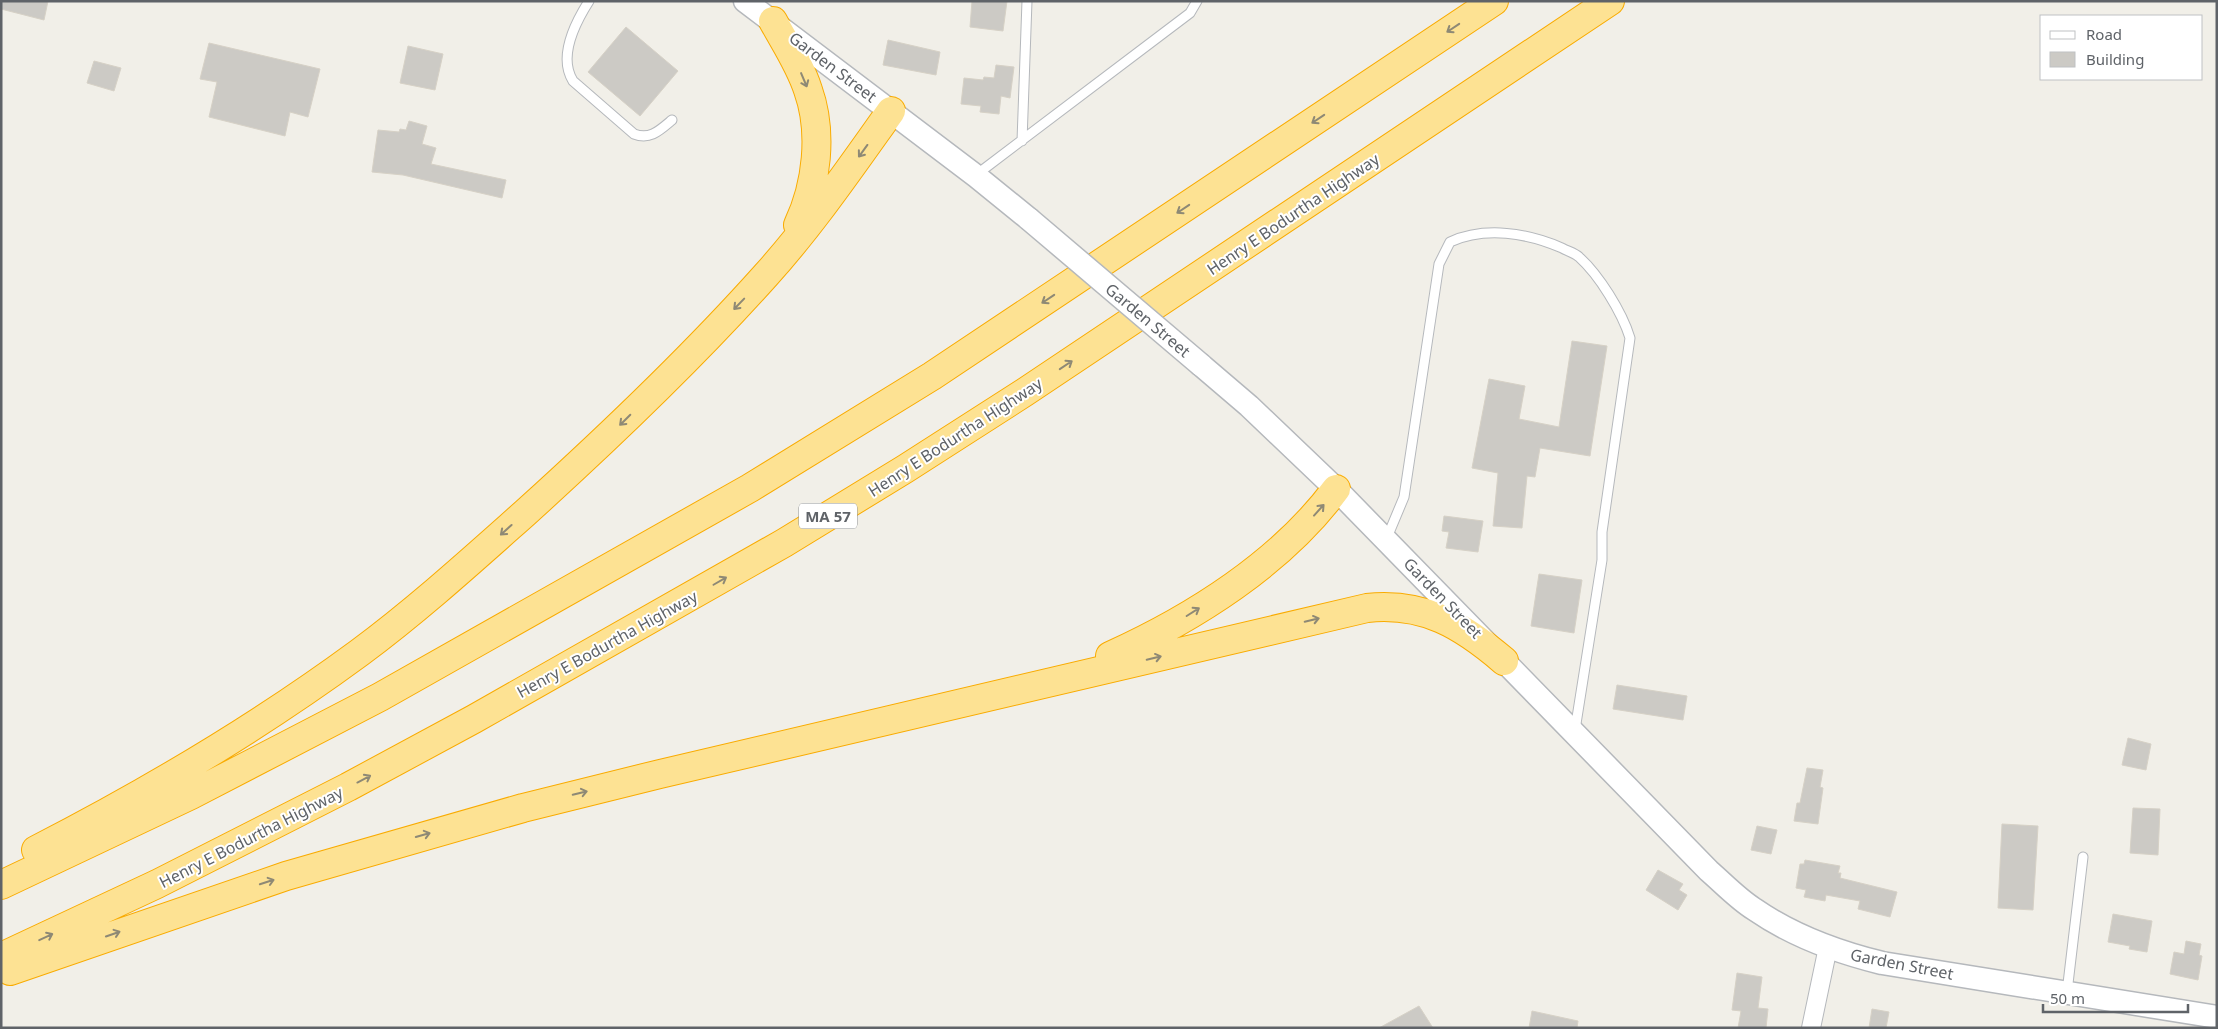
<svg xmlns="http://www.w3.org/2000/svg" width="2218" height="1029" viewBox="0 0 2218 1029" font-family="'Noto Sans',sans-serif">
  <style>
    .building { fill: #cccac5; stroke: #d6d1c6 }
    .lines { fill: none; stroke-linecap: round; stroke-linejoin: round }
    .service-casing { stroke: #b5b8bc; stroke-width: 11 }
    .minor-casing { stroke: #b5b8bc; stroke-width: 20 }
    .tertiary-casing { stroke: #b5b8bc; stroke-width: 25 }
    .motorway-casing { stroke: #f9ab00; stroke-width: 30 }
    .service { stroke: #fff; stroke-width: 9 }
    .minor { stroke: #fff; stroke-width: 18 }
    .tertiary { stroke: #fff; stroke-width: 22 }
    .motorway { stroke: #fde293; stroke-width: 28 }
    .tertiary-bridge-casing { stroke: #b5b8bc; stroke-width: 25; stroke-linecap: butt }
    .tertiary-bridge { stroke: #fff; stroke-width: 22 }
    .oneway { stroke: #8e8975 }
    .labels { text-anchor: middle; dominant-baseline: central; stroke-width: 4; stroke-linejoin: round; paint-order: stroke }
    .shield { fill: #fff; stroke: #8f9295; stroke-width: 1 }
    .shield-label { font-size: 15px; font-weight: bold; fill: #5f6368 }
    .street-label { font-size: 16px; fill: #5f6368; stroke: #fff }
  </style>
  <rect width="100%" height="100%" fill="#f1efe8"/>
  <path class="building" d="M1 1H48L44 20 1 9Z
    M972 1H1007L1003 31 970 27Z
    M626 27 678 71 640 116 588 72Z
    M888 40 940 52 936 75 883 65Z
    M209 43 320 69 308 117 290 112 285 136 209 117 217 82 200 79Z
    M408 46 443 54 435 90 400 83Z
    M94 61 121 68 114 91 87 83Z
    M996 65 1014 67 1010 98 1001 96 999 114 980 112 981 106 961 104 964 78 983 80 984 77 994 78Z
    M409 121 427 126 422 144 436 148 431 164 506 180 502 198 403 175 372 172 378 130 399 132 400 129 406 130Z
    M1572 341 1607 346 1590 456 1540 448 1535 477 1527 476 1522 528 1493 526 1498 473 1472 468 1489 379 1525 386 1519 419 1559 427Z
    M1444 516 1483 521 1478 552 1446 548 1449 532 1442 531Z
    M1539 574 1582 580 1574 633 1531 626Z
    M1617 685 1687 696 1683 720 1613 709Z
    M2128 738 2151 744 2146 770 2122 765Z
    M1807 768 1823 770 1820 787 1823 788 1818 824 1794 821 1797 803H1800Z
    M2133 808 2160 809 2158 855 2130 853Z
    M2002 824 2038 826 2033 910 1998 908Z
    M1757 826 1777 830 1771 854 1751 850Z
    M1805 860 1840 866 1838 873H1841L1840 878 1897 892 1890 917 1858 909 1860 901 1826 895 1825 901 1804 897 1806 890 1796 888 1800 864H1804Z
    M1658 870 1683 884 1679 890 1687 895 1678 910 1646 890Z
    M2113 914 2152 921 2147 952 2129 949 2130 946 2108 942Z
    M2186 941 2201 944 2199 955 2202 956 2198 980 2170 974 2174 952 2184 954Z
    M1737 973 1762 977 1758 1008 1768 1009 1766 1028H1738L1741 1011 1732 1010Z
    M1419 1006 1433 1028H1379Z
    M1872 1009 1889 1012 1886 1028H1869Z
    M1532 1011 1578 1021 1577 1028H1529Z"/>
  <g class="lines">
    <defs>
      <path id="service" d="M589 1C575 23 558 57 573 81L634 134C650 140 659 131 672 120
        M1022 141 1027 1
        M976 175 1190 13 1197 1
        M1386 540 1404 497 1439 264 1450 242C1485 226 1528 233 1562 248 1567 251 1575 253 1579 257 1599 275 1622 312 1630 338L1602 532V560L1575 730
        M2067 992 2083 857"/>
      <path id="minor" d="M1811 1028 1828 947"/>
      <path id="tertiary" d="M745 1 976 176 1029 219
        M1201 365 1249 406 1336 489 1709 871C1724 884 1738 899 1754 909 1793 936 1837 952 1882 963L2217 1017"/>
      <path id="motorway" d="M773 21C785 43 800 65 808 90 823 132 817 185 798 225
        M1110 656C1194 618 1281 563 1336 489
        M36 850C149 792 257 728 359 653 417 610 471 561 525 513 609 437 691 359 766 275 812 224 851 167 891 111
        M1 885 191 795 380 697 750 488 932 376 1494 1
        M1 957 157 884 348 787 474 719 784 543 905 469 1025 392 1610 1
        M10 971 286 876 523 808 660 774 1367 608C1424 602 1462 625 1504 661"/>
    </defs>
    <use href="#service" class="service-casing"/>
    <use href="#minor" class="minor-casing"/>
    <use href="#tertiary" class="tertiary-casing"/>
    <use href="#motorway" class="motorway-casing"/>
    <use href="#service" class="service"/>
    <use href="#minor" class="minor"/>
    <use href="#tertiary" class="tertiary"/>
    <use href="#motorway" class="motorway"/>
    <defs>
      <path id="tertiary-bridge" d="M1029 219 1201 365"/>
    </defs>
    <use href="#tertiary-bridge" class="tertiary-bridge-casing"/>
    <use href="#tertiary-bridge" class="tertiary-bridge"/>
  </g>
  <defs><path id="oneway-shaft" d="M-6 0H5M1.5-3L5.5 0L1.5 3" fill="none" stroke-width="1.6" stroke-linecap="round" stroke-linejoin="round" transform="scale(1.25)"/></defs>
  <g class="oneway">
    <use href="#oneway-shaft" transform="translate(1453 28) rotate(146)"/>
    <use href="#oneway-shaft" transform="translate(804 80) rotate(67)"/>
    <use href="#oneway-shaft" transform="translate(1318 119) rotate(146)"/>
    <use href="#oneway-shaft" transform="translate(863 151) rotate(126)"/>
    <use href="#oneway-shaft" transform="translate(1183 209) rotate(146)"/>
    <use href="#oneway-shaft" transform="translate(1048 299) rotate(146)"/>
    <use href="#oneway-shaft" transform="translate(739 304) rotate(134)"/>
    <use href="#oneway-shaft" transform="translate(1066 365) rotate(-34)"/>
    <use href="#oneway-shaft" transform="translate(625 420) rotate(135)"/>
    <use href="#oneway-shaft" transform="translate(1319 510) rotate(-48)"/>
    <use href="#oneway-shaft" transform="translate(506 530) rotate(138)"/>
    <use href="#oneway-shaft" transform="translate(720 581) rotate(-30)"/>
    <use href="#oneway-shaft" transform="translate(1193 612) rotate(-32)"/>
    <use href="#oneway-shaft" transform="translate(1312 620) rotate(-13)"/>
    <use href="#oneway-shaft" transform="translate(1154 658) rotate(-13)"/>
    <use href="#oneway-shaft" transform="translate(364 779) rotate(-28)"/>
    <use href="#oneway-shaft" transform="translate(580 793) rotate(-14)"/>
    <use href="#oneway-shaft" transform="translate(423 835) rotate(-16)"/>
    <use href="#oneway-shaft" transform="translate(267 882) rotate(-18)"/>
    <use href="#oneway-shaft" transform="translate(113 934) rotate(-19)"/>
    <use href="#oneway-shaft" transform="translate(46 937) rotate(-25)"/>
  </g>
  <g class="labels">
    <rect class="shield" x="799" y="503.5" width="58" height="25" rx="4"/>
    <g class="shield-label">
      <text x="828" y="516">MA 57</text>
    </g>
    <g class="street-label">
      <text transform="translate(833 67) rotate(37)">Garden Street</text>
      <text transform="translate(1293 214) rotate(-34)">Henry E Bodurtha Highway</text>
      <text transform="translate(1148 320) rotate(40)">Garden Street</text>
      <text transform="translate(955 437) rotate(-33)">Henry E Bodurtha Highway</text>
      <text transform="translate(1443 598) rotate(46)">Garden Street</text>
      <text transform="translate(607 644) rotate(-29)">Henry E Bodurtha Highway</text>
      <text transform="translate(251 837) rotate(-27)">Henry E Bodurtha Highway</text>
      <text transform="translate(1902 964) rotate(11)">Garden Street</text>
    </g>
  </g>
  <rect width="2218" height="1029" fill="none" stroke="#5f6368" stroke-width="5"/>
  <rect x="2040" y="15" width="162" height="65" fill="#ffffff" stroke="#bfc1c3"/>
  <rect x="2050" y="31" width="25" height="8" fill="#ffffff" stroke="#bfc1c3"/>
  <text x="2086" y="40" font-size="15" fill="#5f6368">Road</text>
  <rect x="2050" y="52" width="25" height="15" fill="#cccac5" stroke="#bfc1c3"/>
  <text x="2086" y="65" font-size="15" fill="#5f6368">Building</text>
  <path d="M2043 1004v8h145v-8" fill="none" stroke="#5f6368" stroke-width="2.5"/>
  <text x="2050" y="1004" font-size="15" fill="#5f6368" stroke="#ffffff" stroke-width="4" paint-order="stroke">50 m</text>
</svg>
